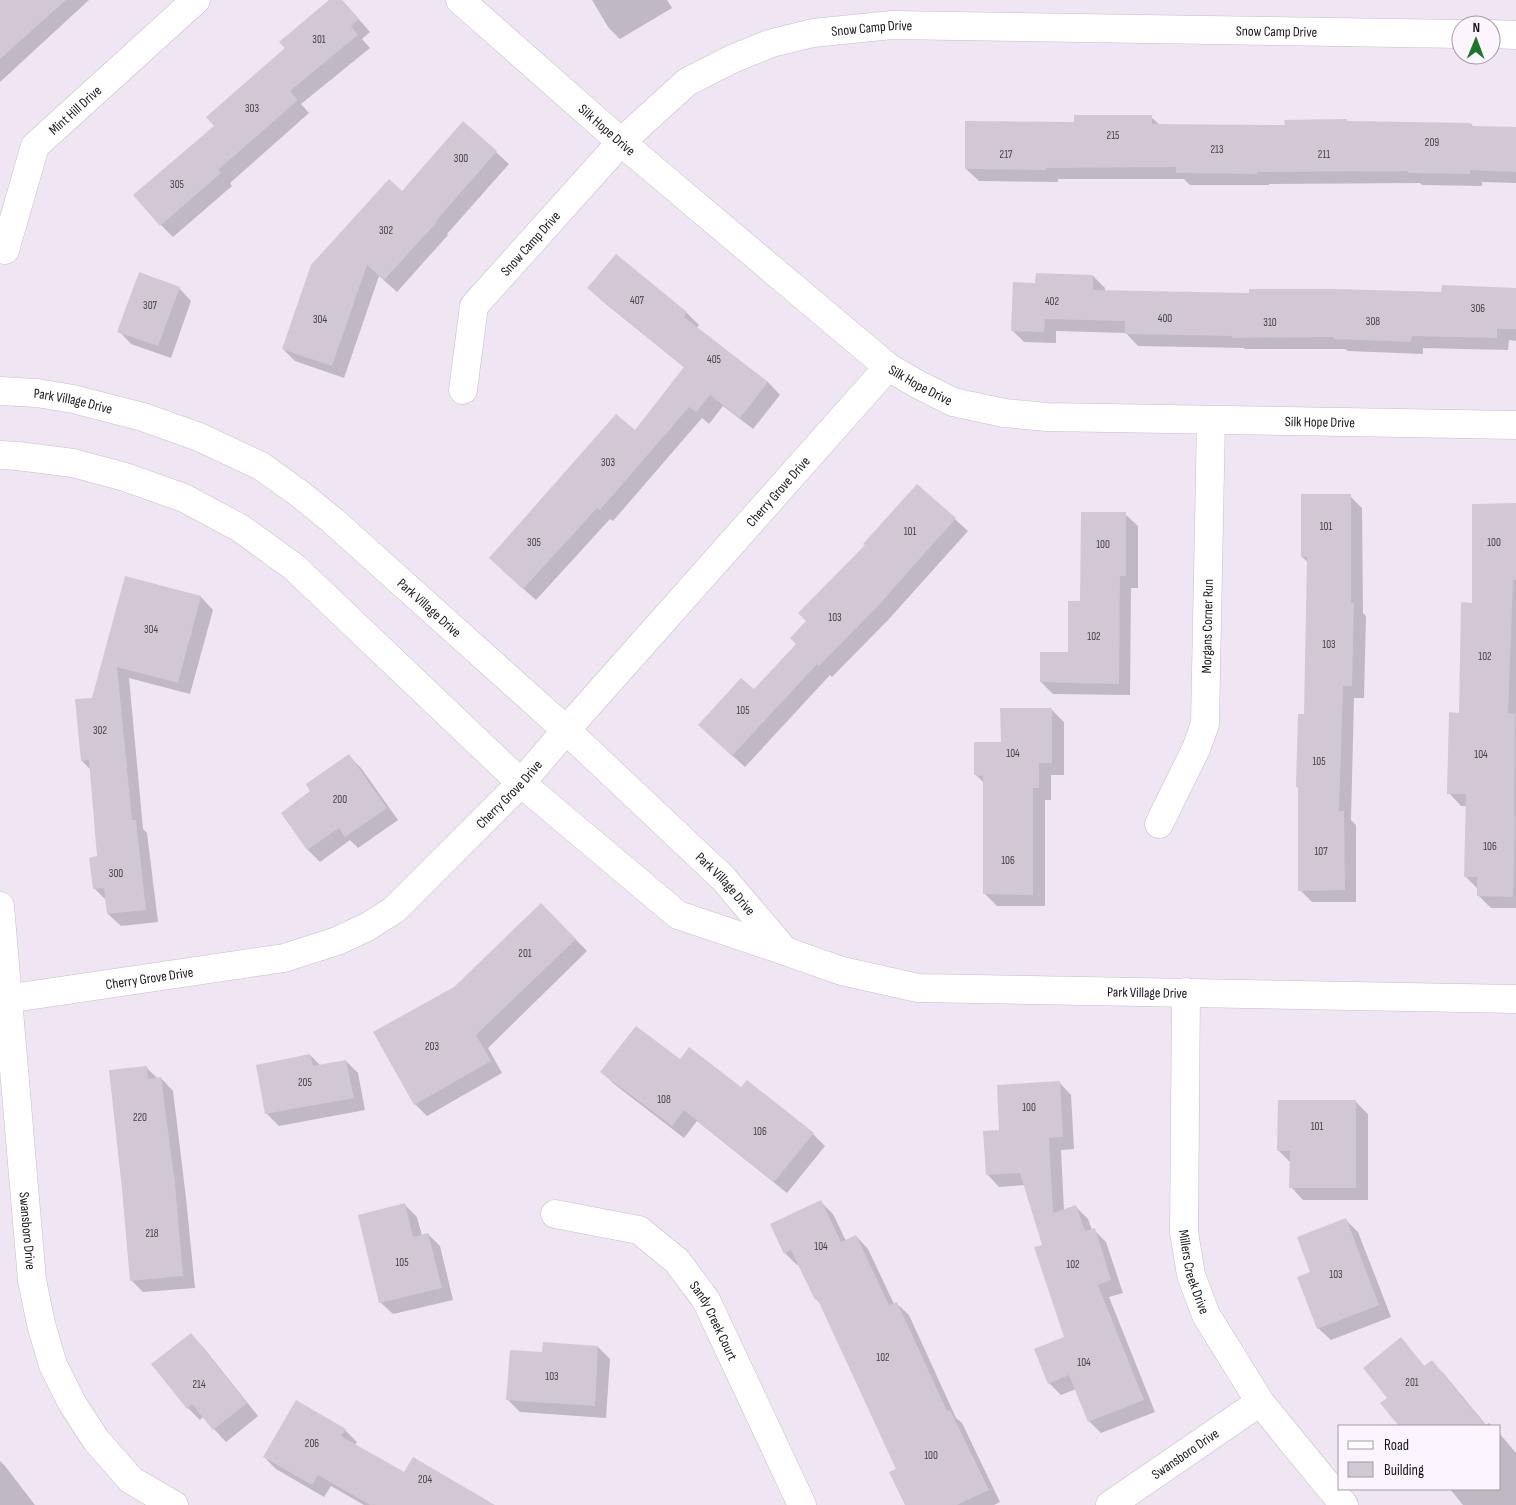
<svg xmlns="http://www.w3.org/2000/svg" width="1516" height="1505" viewBox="0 0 1516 1505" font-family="'Sofia Sans Condensed',sans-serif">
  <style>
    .shadow { fill: #0003 }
    .building { fill: #d1c8d4 }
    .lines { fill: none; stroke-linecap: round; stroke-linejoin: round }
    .minor-casing { stroke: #c6bdc9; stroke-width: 29 }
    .minor { stroke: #fff; stroke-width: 28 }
    .labels { text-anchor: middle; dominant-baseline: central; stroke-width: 5; stroke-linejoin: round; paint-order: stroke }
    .number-label { font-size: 11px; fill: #484249 }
    .street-label { font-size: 14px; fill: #1a161b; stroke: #fcf4fe }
  </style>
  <rect width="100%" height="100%" fill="#f0e6f3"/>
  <path class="shadow" d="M0 0H89L0 82Z
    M331 0H342L370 32 362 39 370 48 301 104 309 113 230 183 232 186 173 237 161 225 215 126Z
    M592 0H667L672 8 620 39 608 27Z
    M1151 117 1160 125 1286 126 1347 121 1348 122 1471 124 1474 127 1516 128V183L1482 182V186L1422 185 1420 183 1269 184V185H1190L1184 179H1058V182L979 181 966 169 1076 123Z
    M463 122 509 164 447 234 448 235 397 292 379 276 344 378 295 361 283 349 402 193Z
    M616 255 687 313 699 325 696 328 768 382 780 395 753 429 723 406 709 424 702 418 613 521 610 519 536 600 502 570 635 432 685 368 601 300 589 288Z
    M1093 276 1105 288V292L1250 294 1443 293 1516 289V341L1509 340 1508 350 1423 348V354L1348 351 1345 349H1245L1244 348 1138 346 1126 333 1056 331V343L1024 342 1012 330 1036 284Z
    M179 288 191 301 171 358 131 344 119 331Z
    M917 485 968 531 889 619 832 677 830 675 745 767 712 737 798 644 808 621 866 545Z
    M1350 496 1362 508 1363 613 1366 616 1364 698H1354L1351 820 1356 825V902H1312L1300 890 1299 789 1297 787 1305 716 1309 563 1302 557Z
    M1516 504V908H1491L1478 895V889L1466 877 1467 806H1461L1449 793 1473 604Z
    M1125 514 1138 526V588H1131L1130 695 1053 694 1041 682 1069 654 1081 602Z
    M126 578 201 597 213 610 190 694 129 678 143 829 147 833 158 922 121 926 108 914 107 901 94 888 99 857 91 770 82 761 93 699Z
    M1051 709 1064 722V775H1051V800H1045V906H997L985 894 984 783 976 775Z
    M349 756 361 768 398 820 358 848 350 840 320 862 308 850 282 814 312 791Z
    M541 904 587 951 488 1048 502 1073 427 1116 415 1104 455 988Z
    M310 1055 321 1066 346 1061 358 1073 365 1110 279 1126 267 1114Z
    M680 1061 741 1088 747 1081 813 1134 825 1146 787 1193 697 1121 684 1138 614 1084 602 1072Z
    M146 1067 158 1079 161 1078 173 1091 186 1198 195 1288 143 1292 131 1280Z
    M1059 1082 1071 1095 1074 1149 1061 1150 1064 1211 1076 1207 1088 1219 1092 1230H1094L1106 1242 1123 1293 1109 1297 1155 1412 1101 1433 1089 1421 1076 1389 1061 1395 1049 1383 1065 1338 1044 1245 1025 1185 999 1187 987 1174 1000 1131Z
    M1356 1102 1368 1114V1200H1303L1291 1187V1163L1279 1151Z
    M821 1202 833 1214 846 1241 856 1236 868 1249 894 1304 896 1303 909 1315 956 1418 962 1423 1000 1502 994 1505H906L897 1469 821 1304 816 1299 799 1264 797 1265 785 1253Z
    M405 1205 417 1217 422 1236 428 1234 440 1246 453 1300 393 1314 380 1302Z
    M1346 1220 1358 1232 1391 1317 1331 1340 1318 1328 1312 1272Z
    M191 1335 203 1347 258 1416 226 1442 203 1417 200 1420 188 1408Z
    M1401 1339 1425 1367 1432 1362 1444 1374 1486 1425 1489 1423 1492 1426H1400L1382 1403 1389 1398Z
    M598 1347 610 1359 606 1418 520 1412 508 1400 543 1353Z
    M345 1430 357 1442 355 1445 404 1474 490 1505H364L331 1486 324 1497 276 1469 264 1457Z
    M1500 1434 1516 1453V1505H1463L1450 1489H1500Z
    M0 1461 5 1466 35 1505H0Z"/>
  <path class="building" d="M0 0H66L0 59Z
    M329 0H342L359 19 351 26 358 35 290 91 298 100 218 170 221 173 160 226 133 195 214 126 206 117 285 48 279 42Z
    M1074 115H1152V124L1285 125 1284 120 1347 119V121L1471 123V126L1516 127V172L1470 170V174L1408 173V171L1257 172V174L1176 173V167L1046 168V170L965 169V121L1074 122Z
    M463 121 497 151 436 221 437 222 384 280 367 265 332 366 282 349 311 265 389 179 402 191Z
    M616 254 687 312 684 317 768 382 740 418 710 395 696 412 689 407 600 510 597 508 523 589 489 558 616 414 635 430 684 367 587 288Z
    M139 272 180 287 158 346 117 332Z
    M1036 273 1093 275V290L1249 293V289H1336L1441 292 1442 285 1516 288V329H1497V338L1412 336 1411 342 1334 339V337L1232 338V336L1125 334V321L1045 319 1044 332 1011 331 1013 282 1035 283Z
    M917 484 956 518 877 607 819 666 817 664 732 756 698 725 741 678 754 689 796 644 790 638 806 621 798 613 865 545 863 544Z
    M1301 494H1351V603H1354L1352 686H1343L1339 811H1344L1345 890 1298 891V787H1296L1298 714H1304L1307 557H1301Z
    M1516 503V580H1513L1508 713 1515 714 1514 815H1515L1513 897 1477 896V877H1464L1466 794H1447L1449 712 1459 713 1461 602 1472 603V504Z
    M1081 512H1126V576H1120L1119 684 1040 682V652H1068V601H1080Z
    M125 576 201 596 178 683 117 667 132 820H136L146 910 107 914 104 888 93 889 89 858 97 856 89 760 81 761 75 699 92 698Z
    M1000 708H1052V763H1039V788H1033V895L983 894V776L974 775V742H1001Z
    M349 754 387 808 345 837 339 828 307 850 281 813 310 791 306 784Z
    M541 903 576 939 476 1035 491 1061 414 1105 373 1032 454 987Z
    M636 1026 680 1059 689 1047 741 1087 747 1080 814 1133 774 1182 684 1110 672 1126 600 1072Z
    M310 1054 313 1066 346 1060 354 1098 265 1114 256 1065Z
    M147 1066 148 1079 161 1077 175 1184 183 1276 130 1281 122 1189 109 1070Z
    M1060 1081 1063 1137 1049 1138 1053 1213 1076 1205 1085 1231 1095 1228 1111 1280 1098 1285 1144 1400 1088 1422 1069 1375 1048 1384 1034 1349 1064 1337 1034 1247 1042 1245 1020 1173 986 1175 983 1131 999 1130 997 1085Z
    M1278 1100H1356V1188H1289L1290 1151H1277Z
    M821 1200 841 1242 856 1235 889 1305 897 1302 947 1411 950 1410 989 1490 957 1505H905L889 1472 896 1469 817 1298 815 1300 791 1250 784 1254 770 1224Z
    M405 1203 413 1237 428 1233 442 1288 379 1303 358 1215Z
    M1346 1218 1379 1305 1317 1329 1297 1277 1310 1272 1297 1237Z
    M191 1333 247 1403 213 1430 192 1404 187 1409 151 1364Z
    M1401 1337 1424 1366 1432 1360 1486 1426H1399L1380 1403 1387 1398 1363 1368Z
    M543 1342 598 1346 595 1406 506 1400 510 1350 542 1352Z
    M296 1400 346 1429 341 1436 404 1472 413 1457 495 1505H370L318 1475 312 1485 263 1457Z"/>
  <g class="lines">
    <defs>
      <g id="minor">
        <path id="s1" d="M460 0 621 142 888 367 919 385 953 402 1004 413 1047 417 1516 425"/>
        <path d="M1491 34 1516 35"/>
        <path id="s2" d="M5 250 35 146 196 0"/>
        <path id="s3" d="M463 390 474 306 621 142 687 82 732 59 772 43 813 33 892 25 1461 34"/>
        <path id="s4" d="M0 391 37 393 73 399 143 417 199 437 261 466 300 494 332 520 566 730 723 878 785 951"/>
        <path id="s5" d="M0 455 18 456 73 463 125 477 184 498 240 528 294 567 521 783 678 915 785 951 842 971 918 988 1516 999"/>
        <path id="s6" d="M1159 824 1196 749 1205 724 1211 420"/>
        <path id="s7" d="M0 906 32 1280 41 1324 53 1365 72 1403 96 1440 131 1480 174 1505"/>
        <path id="s8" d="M1186 992 1184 1232 1191 1275 1206 1315 1260 1402 1344 1505"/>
        <path id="s9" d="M0 1000 284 958 337 941 367 927 394 910 521 783 566 730 888 367"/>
        <path id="s10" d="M555 1214 639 1230 677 1261 706 1300 802 1505"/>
        <path id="s11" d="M1110 1505 1260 1402"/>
      </g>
    </defs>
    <use href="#minor" class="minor-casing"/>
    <use href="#minor" class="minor"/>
  </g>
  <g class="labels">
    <g class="number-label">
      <text x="319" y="39">301</text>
      <text x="252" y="108">303</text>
      <text x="1113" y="135">215</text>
      <text x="1432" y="142">209</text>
      <text x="1217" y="149">213</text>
      <text x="1006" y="154">217</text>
      <text x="1324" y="154">211</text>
      <text x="461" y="158">300</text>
      <text x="177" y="184">305</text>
      <text x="386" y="230">302</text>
      <text x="637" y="300">407</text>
      <text x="1052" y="301">402</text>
      <text x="150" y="305">307</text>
      <text x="1478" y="308">306</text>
      <text x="1165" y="318">400</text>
      <text x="320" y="319">304</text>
      <text x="1373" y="321">308</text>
      <text x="1270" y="322">310</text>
      <text x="714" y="359">405</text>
      <text x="608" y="462">303</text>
      <text x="1326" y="526">101</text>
      <text x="910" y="531">101</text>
      <text x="534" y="542">305</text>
      <text x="1494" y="542">100</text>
      <text x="1103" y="544">100</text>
      <text x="835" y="617">103</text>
      <text x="151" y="629">304</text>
      <text x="1094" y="636">102</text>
      <text x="1329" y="644">103</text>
      <text x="1485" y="656">102</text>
      <text x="743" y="710">105</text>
      <text x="100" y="730">302</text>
      <text x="1013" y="753">104</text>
      <text x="1481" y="754">104</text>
      <text x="1319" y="761">105</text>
      <text x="340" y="799">200</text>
      <text x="1490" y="846">106</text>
      <text x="1321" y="851">107</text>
      <text x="1008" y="860">106</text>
      <text x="116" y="873">300</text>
      <text x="525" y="953">201</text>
      <text x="432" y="1046">203</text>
      <text x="305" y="1082">205</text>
      <text x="664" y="1099">108</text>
      <text x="1029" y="1107">100</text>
      <text x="140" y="1117">220</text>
      <text x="1317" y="1126">101</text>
      <text x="760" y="1131">106</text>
      <text x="152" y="1233">218</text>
      <text x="821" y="1246">104</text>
      <text x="402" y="1262">105</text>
      <text x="1073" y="1264">102</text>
      <text x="1336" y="1274">103</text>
      <text x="883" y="1357">102</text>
      <text x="1084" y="1362">104</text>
      <text x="552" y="1376">103</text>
      <text x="1412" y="1382">201</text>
      <text x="199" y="1384">214</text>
      <text x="312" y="1443">206</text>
      <text x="931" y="1455">100</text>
      <text x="425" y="1479">204</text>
    </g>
    <g class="street-label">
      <text stroke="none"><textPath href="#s3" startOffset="589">Snow Camp Drive</textPath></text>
      <text stroke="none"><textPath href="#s3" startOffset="994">Snow Camp Drive</textPath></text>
      <text stroke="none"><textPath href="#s2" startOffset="162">Mint Hill Drive</textPath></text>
      <text stroke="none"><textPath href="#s1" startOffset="196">Silk Hope Drive</textPath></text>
      <text stroke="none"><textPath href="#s3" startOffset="169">Snow Camp Drive</textPath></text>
      <text stroke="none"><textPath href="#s1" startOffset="601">Silk Hope Drive</textPath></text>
      <text stroke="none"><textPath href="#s4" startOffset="74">Park Village Drive</textPath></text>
      <text stroke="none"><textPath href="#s1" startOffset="1006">Silk Hope Drive</textPath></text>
      <text stroke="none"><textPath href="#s9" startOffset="976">Cherry Grove Drive</textPath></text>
      <text stroke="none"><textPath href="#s4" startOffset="494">Park Village Drive</textPath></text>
      <text stroke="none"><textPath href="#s6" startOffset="208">Morgans Corner Run</textPath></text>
      <text stroke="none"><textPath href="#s9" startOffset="571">Cherry Grove Drive</textPath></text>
      <text stroke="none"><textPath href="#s4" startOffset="899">Park Village Drive</textPath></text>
      <text stroke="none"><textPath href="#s9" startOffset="151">Cherry Grove Drive</textPath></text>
      <text stroke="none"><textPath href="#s5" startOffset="1319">Park Village Drive</textPath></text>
      <text stroke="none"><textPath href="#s7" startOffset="326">Swansboro Drive</textPath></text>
      <text stroke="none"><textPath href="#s8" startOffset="281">Millers Creek Drive</textPath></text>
      <text stroke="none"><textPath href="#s10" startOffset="205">Sandy Creek Court</textPath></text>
      <text stroke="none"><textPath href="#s11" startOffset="91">Swansboro Drive</textPath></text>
    </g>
  </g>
  <rect x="1338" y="1425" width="162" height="65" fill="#fcf4fe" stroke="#a29ba3"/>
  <rect x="1348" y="1441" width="25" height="8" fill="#ffffff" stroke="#a29ba3"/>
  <text x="1384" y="1450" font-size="15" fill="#1a161b">Road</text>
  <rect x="1348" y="1462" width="25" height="15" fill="#d1c8d4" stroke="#a29ba3"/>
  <text x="1384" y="1475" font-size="15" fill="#1a161b">Building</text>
  <g transform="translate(1476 40) rotate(1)"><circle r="24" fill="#fcf4fe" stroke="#a29ba3"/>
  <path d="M0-4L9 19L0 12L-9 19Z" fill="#1c7726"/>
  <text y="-8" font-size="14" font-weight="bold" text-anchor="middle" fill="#1a161b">N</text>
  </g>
</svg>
